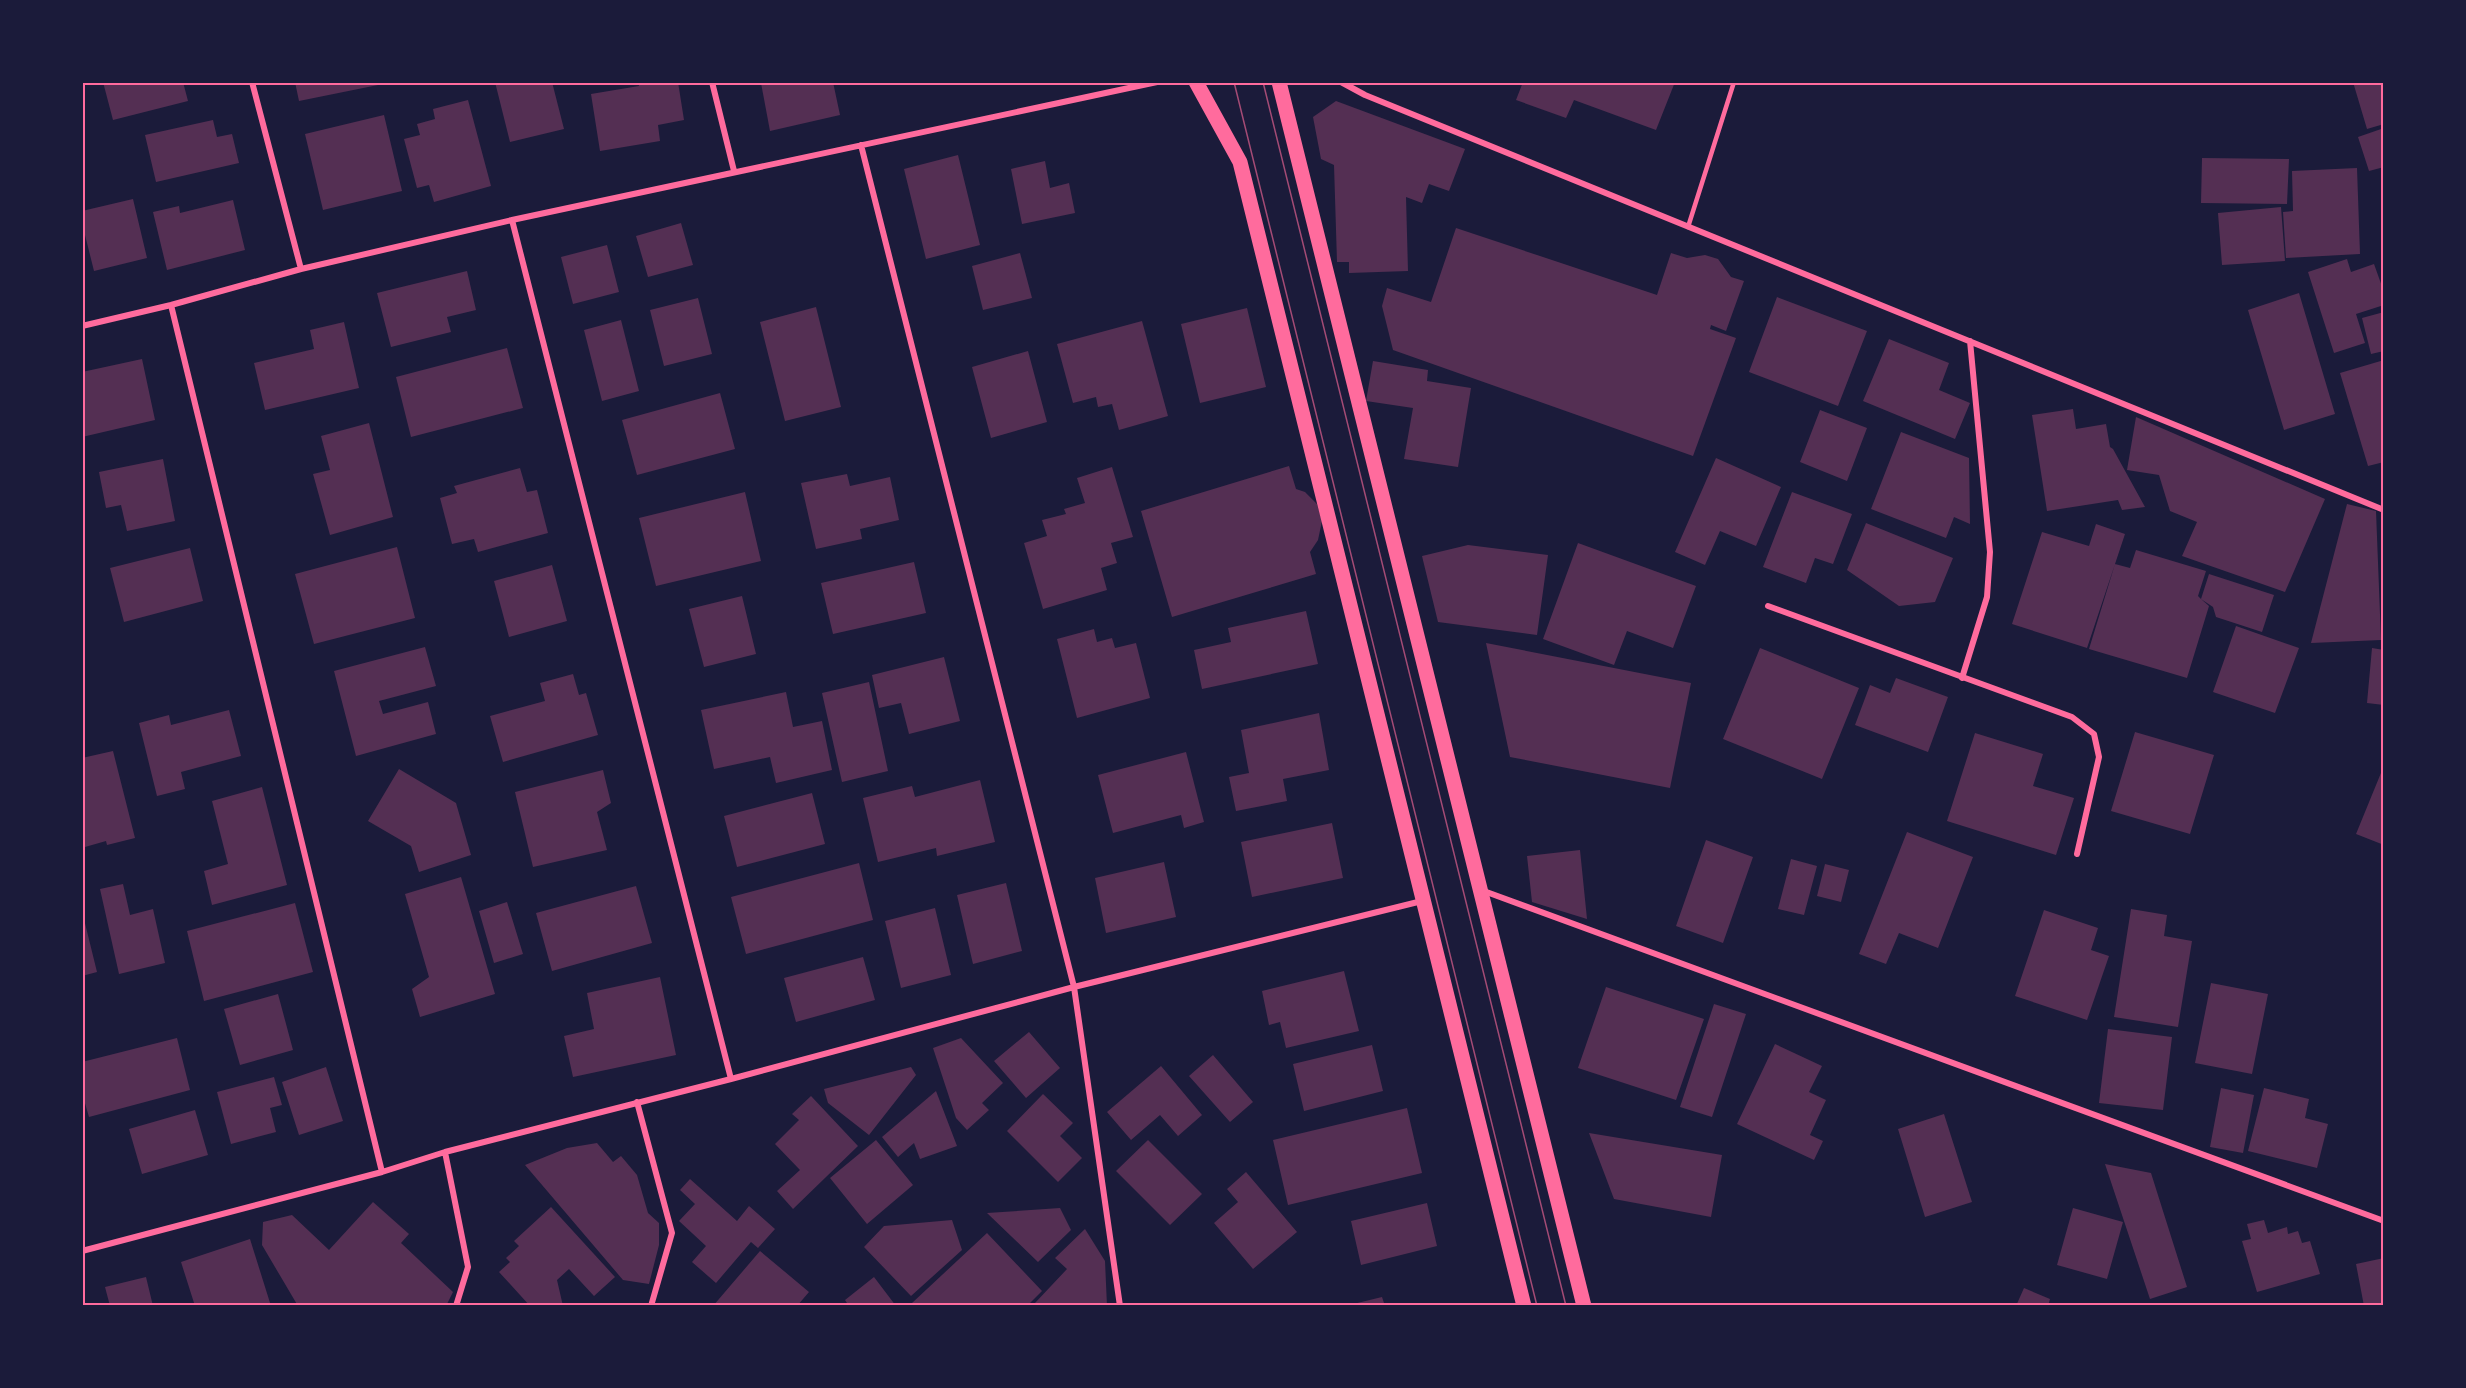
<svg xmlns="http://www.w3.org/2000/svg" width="2466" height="1388" viewBox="0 0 2466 1388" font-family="'Fira Sans',sans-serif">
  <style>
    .building { fill: #542f53 }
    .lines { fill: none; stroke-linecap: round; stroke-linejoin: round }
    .service { stroke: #ff6b9d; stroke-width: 4.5 }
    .minor { stroke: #ff6b9d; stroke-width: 6 }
    .primary { stroke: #ff6b9d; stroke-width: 15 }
    .tram { stroke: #a44b75; stroke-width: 1.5 }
    .neatline { fill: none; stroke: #ff6b9d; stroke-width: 2 }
  </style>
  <rect width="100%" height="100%" fill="#1b1b3a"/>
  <path class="building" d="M103 82H183L188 101 113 120Z
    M295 82H378V85L299 101Z
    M495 82H552L564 129 510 142Z
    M638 82H678L684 120 658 125 660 141 600 151 591 94 639 86Z
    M833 82 840 115 770 131 761 83Z
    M1523 82H1675L1656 130 1574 100 1566 118 1516 100Z
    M2353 82H2384V124L2367 129Z
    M468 100 491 186 434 202 429 185 417 188 404 139 420 135 417 124 435 119 433 109Z
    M1336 101 1465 149 1449 191 1429 184 1422 203 1406 197 1408 271 1349 273V262H1337L1334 165 1321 159 1313 117Z
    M384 115 402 191 323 210 305 134Z
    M213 120 217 137 232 134 239 163 156 182 145 135Z
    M2384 128V167L2369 171 2358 137Z
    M958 155 980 245 926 259 904 169Z
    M2202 158 2289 159 2287 204 2201 203Z
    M1045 161 1050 188 1069 183 1075 213 1022 224 1011 169Z
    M2357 168 2360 254 2286 258 2283 212 2293 211 2292 171Z
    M133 199 147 258 94 271 82 223V211Z
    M233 200 245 250 167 270 153 212 179 206 180 213Z
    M2281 207 2285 261 2222 265 2218 213Z
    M681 223 693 265 648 277 636 236Z
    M1456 228 1657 295 1671 253 1687 258 1705 255 1718 259 1731 277 1744 281 1726 331 1711 325 1710 329 1736 338 1693 456 1393 350 1382 306 1387 288 1431 302Z
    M607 245 619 292 573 304 561 257Z
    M1020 253 1032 298 983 310 972 266Z
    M2347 259 2351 272 2374 264 2384 292V305L2356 314 2365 343 2334 353 2308 272Z
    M467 271 476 310 447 317 451 332 391 347 377 293Z
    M2299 293 2335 414 2284 430 2248 310Z
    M1777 297 1867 331 1838 406 1749 372Z
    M698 298 712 354 664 366 650 310Z
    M816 307 841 407 785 421 760 322Z
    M1247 308 1266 387 1200 403 1181 324Z
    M2384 312V351L2371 354 2362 318Z
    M621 320 639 391 602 401 584 330Z
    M1142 321 1168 416 1119 430 1112 404 1098 407 1096 397 1073 403 1057 344Z
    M344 322 359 388 265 410 254 363 314 349 310 330Z
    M1889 339 1949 363 1939 390 1970 403 1955 439 1863 401Z
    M507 348 523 408 411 437 396 377Z
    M1028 351 1047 422 991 438 972 367Z
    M142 359 155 420 82 437V372Z
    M2384 360V462L2368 466 2340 373Z
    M1373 361 1428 370 1427 381 1471 388 1458 467 1404 459 1413 408 1366 401Z
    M720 393 735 449 637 475 622 420Z
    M2073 409 2076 429 2106 424 2110 447 2113 449 2145 507 2122 510 2118 500 2047 511 2032 415Z
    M1820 410 1867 428 1847 481 1800 462Z
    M2136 417 2325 499 2285 592 2182 556 2197 522 2170 511 2159 475 2127 470Z
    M369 423 393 517 330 535 313 474 330 470 321 436Z
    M1901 432 1969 458 1970 524 1954 517 1946 538 1871 509Z
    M1716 458 1781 487 1756 546 1720 531 1705 565 1675 552Z
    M163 459 175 521 127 531 121 505 106 508 99 472Z
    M1289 466 1296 489 1305 492 1317 504 1322 521 1318 540 1310 552 1316 574 1172 617 1141 511Z
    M1112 467 1133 537 1111 543 1117 563 1101 568 1107 590 1043 609 1024 543 1047 536 1042 520 1066 514 1064 509 1085 503 1077 478Z
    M520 468 527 492 537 490 548 533 478 552 474 539 452 544 440 498 457 493 454 486Z
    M847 474 850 486 890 477 899 520 860 529 862 539 816 549 801 483Z
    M745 492 761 561 656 586 639 518Z
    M1792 492 1852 514 1833 564 1815 558 1806 583 1763 567Z
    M2347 504 2376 511 2381 640 2311 643Z
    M1866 523 1953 558 1935 602 1899 606 1847 570Z
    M2096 524 2125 534 2087 648 2012 624 2042 532 2089 546Z
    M1578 543 1696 586 1673 648 1627 631 1614 665 1543 639Z
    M1468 545 1548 555 1537 635 1438 622 1422 556Z
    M397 547 415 618 314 644 295 574Z
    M190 548 203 601 124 622 110 568Z
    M2136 550 2206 571 2198 596 2201 599 2209 574 2274 595 2262 632 2216 617 2213 607 2201 599 2209 606 2187 678 2089 649 2115 564 2130 568Z
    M914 562 926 613 833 634 821 583Z
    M552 565 567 621 509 637 494 581Z
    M742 596 756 654 704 667 689 609Z
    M1306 611 1318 664 1202 689 1194 650 1231 642 1228 628Z
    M2236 626 2299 648 2275 713 2213 692Z
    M1094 629 1097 642 1112 638 1115 648 1136 643 1150 698 1077 718 1057 639Z
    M1486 643 1691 683 1670 788 1510 757Z
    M425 647 436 686 379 701 383 714 428 702 436 734 356 756 334 671Z
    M1760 648 1859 688 1822 779 1723 739Z
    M2372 648 2384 650V705L2367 703Z
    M944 657 960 721 909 734 901 703 879 708 872 675Z
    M573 674 579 695 586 693 598 735 503 762 490 716 545 701 540 683Z
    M1896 678 1948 697 1928 752 1855 725 1870 685 1890 693Z
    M869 682 888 771 842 782 822 693Z
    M786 692 793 727 822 721 832 770 776 783 770 757 714 769 701 710Z
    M229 710 241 756 181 772 185 789 157 796 139 723 169 715 171 725Z
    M1319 713 1329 770 1283 779 1287 801 1236 811 1229 777 1249 773 1241 730Z
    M2135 732 2214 755 2190 834 2111 811Z
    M1975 733 2043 754 2033 786 2074 798 2056 855 1947 821Z
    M113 751 135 838 107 845 106 841 85 847 82 836V758Z
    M1186 752 1204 822 1184 828 1181 815 1113 833 1098 775Z
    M2383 768H2384V845L2356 834Z
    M399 769 456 803 471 855 419 872 411 846 368 821Z
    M603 770 611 803 597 812 607 850 533 867 515 792Z
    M980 780 995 842 937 856 936 848 878 862 863 798 912 786 915 797Z
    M262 787 287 885 212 905 204 871 228 864 212 801Z
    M812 793 825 844 737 867 724 816Z
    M1332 823 1343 878 1252 897 1241 842Z
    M1907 832 1973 857 1938 948 1899 933 1886 964 1859 954Z
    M1706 840 1753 857 1723 943 1676 926Z
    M1580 850 1587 919 1532 902 1527 856Z
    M1791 859 1817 866 1804 915 1778 909Z
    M1164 862 1176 917 1106 933 1095 878Z
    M859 863 873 920 746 954 731 897Z
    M1825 864 1849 870 1841 902 1817 896Z
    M461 877 495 994 420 1017 412 989 429 977 405 894Z
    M1006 883 1022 951 973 964 957 895Z
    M123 884 130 915 153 909 165 963 119 974 100 889Z
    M636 886 652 943 552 971 536 913Z
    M507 902 523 954 494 963 479 911Z
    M295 903 313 972 204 1001 187 931Z
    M935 908 951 975 901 988 885 921Z
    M2131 909 2167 915 2164 936 2192 941 2178 1027 2114 1017Z
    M2044 910 2098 928 2091 950 2109 956 2087 1020 2015 996Z
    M82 911 97 972 82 976Z
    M863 957 875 1000 796 1022 784 978Z
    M1344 971 1359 1031 1286 1048 1280 1022 1269 1025 1262 991Z
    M660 977 676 1055 573 1077 564 1036 594 1029 587 993Z
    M2211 983 2268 994 2252 1074 2195 1063Z
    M1606 987 1704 1019 1676 1100 1578 1068Z
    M278 994 293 1050 240 1065 224 1009Z
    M1714 1004 1746 1014 1712 1117 1680 1107Z
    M2108 1029 2172 1037 2163 1110 2099 1103Z
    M1029 1032 1060 1068 1026 1098 994 1061Z
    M177 1038 190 1090 89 1117 82 1093V1062Z
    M961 1038 1003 1083 982 1103 989 1110 967 1130 956 1118 933 1048Z
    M1775 1044 1822 1066 1809 1092 1826 1100 1810 1135 1823 1141 1814 1160 1737 1124Z
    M1372 1045 1383 1091 1304 1111 1293 1064Z
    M1213 1055 1253 1102 1230 1122 1189 1076Z
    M1161 1066 1202 1115 1178 1136 1160 1115 1131 1140 1107 1112Z
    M326 1067 343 1121 299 1135 282 1082Z
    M911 1067 916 1075 869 1135 828 1103 824 1089Z
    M274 1077 282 1105 270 1108 276 1132 231 1144 217 1092Z
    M2221 1088 2254 1095 2243 1153 2210 1147Z
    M2264 1088 2309 1099 2305 1118 2328 1124 2317 1168 2248 1151Z
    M936 1091 957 1146 920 1159 914 1143 898 1157 882 1137Z
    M1043 1094 1073 1123 1060 1136 1082 1158 1058 1182 1007 1131Z
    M811 1096 858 1146 793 1209 777 1191 800 1170 775 1144 799 1120 792 1114Z
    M1407 1108 1422 1173 1288 1205 1273 1140Z
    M195 1110 208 1155 142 1174 129 1129Z
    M1944 1114 1972 1202 1925 1217 1898 1129Z
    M1589 1133 1722 1155 1711 1217 1614 1199Z
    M876 1140 913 1185 867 1224 830 1178Z
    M1148 1140 1202 1194 1170 1225 1116 1171Z
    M597 1143 613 1162 621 1156 637 1175 648 1213 659 1223V1245L649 1284 623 1280 525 1165 567 1148Z
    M2105 1164 2151 1173 2187 1287 2150 1299Z
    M1246 1172 1297 1232 1253 1269 1214 1223 1238 1202 1227 1189Z
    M690 1179 737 1221 749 1206 775 1229 758 1248 751 1242 716 1283 692 1262 706 1246 679 1221 695 1204 680 1190Z
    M373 1202 409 1234 401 1243 453 1292 446 1306H298L262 1245 263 1222 292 1215 329 1250Z
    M1427 1203 1437 1246 1361 1265 1351 1221Z
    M551 1207 615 1277 594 1296 569 1269 557 1280 563 1306H530L499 1272 510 1262 506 1258 519 1246 514 1241Z
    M1060 1208 1071 1230 1038 1262 987 1213Z
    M2073 1208 2123 1222 2107 1279 2057 1265Z
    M952 1220 962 1250 911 1296 864 1247 884 1226Z
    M2264 1220 2268 1233 2287 1227 2288 1234 2298 1231 2302 1243 2310 1241 2320 1274 2257 1292 2242 1241 2251 1239 2247 1224Z
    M1085 1229 1105 1261 1107 1306H1038L1035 1303 1067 1269 1055 1258Z
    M987 1233 1042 1291 1027 1306H915L912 1303Z
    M250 1239 271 1306H195L181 1262Z
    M760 1251 809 1292 797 1306H713Z
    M2384 1258V1306H2364L2356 1264Z
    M146 1277 153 1306H110L105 1287Z
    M874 1277 896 1306H849L845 1300Z
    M2024 1288 2050 1299 2048 1306H2016Z
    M1382 1297 1385 1306H1349V1305Z"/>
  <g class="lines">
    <path class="service" d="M1688 227 1734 82"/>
    <path class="minor" d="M252 82 301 269
      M712 82 734 171
      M1341 82 1365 95 2384 510
      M861 145 1074 987 1120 1306
      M512 220 731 1079
      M171 305 382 1172
      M82 326 171 305 301 269 512 220 1157 82
      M1768 606 2072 717 2094 734 2099 757 2077 854
      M1962 678 1987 597 1990 552 1970 341
      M1481 890 2384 1221
      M637 1102 672 1233 651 1306
      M445 1152 468 1267 456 1306
      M82 1251 382 1172 445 1152 731 1079 1074 987 1422 901"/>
    <path class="primary" d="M1196 82 1240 162 1524 1306
      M1279 82 1584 1306"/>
    <path class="tram" d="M1234 82 1537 1306
      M1263 82 1566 1306"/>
  </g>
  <rect width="2466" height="1388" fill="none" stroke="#1b1b3a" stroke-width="168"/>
  <rect x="84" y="84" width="2298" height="1220" class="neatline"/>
</svg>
